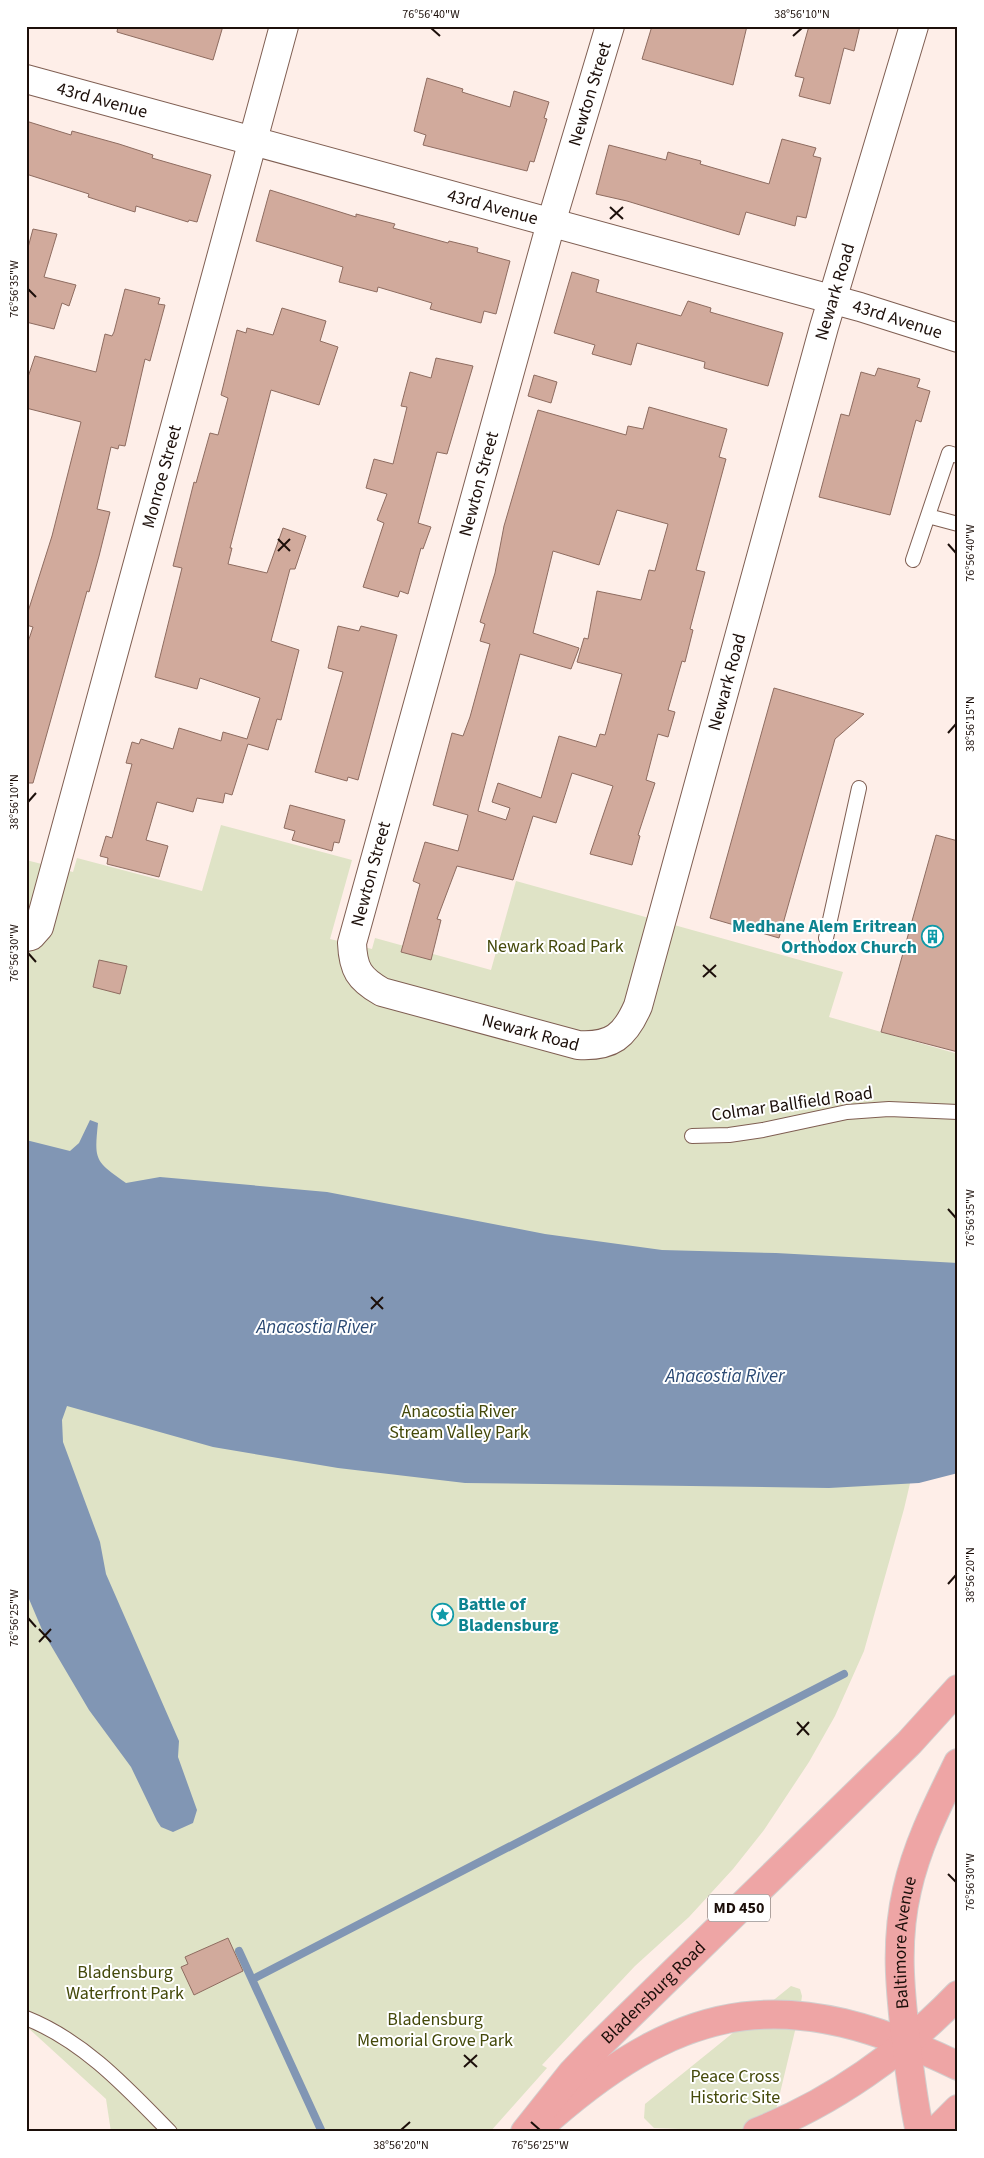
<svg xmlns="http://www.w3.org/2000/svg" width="984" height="2158" viewBox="0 0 984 2158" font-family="'Source Sans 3',sans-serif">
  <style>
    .green { fill: #dfe3c6 }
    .water { fill: #8196b4 }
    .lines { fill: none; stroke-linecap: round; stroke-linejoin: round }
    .stream { stroke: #8196b4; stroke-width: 8 }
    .building { fill: #d1aa9c; stroke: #8e6c60; fill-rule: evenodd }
    .service-casing { stroke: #7f5e52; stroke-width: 16 }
    .minor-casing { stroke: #7f5e52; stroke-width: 30 }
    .primary-casing { stroke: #d2cfce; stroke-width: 30 }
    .service { stroke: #fff; stroke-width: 14 }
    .minor { stroke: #fff; stroke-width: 28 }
    .primary { stroke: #eea5a5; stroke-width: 28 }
    .ticks { fill: none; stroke: #1c0f0a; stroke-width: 2 }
    .labels { text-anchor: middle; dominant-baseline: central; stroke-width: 4; stroke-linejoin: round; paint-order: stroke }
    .shield { fill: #fff; stroke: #605754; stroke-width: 1 }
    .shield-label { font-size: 16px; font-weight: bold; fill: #1c0f0a }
    .street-label { font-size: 18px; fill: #1c0f0a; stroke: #fff }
    .culture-label { font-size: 18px; font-weight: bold; fill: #0d838f; stroke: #fff; text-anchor: end }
    .park-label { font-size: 18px; fill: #44490a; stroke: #fff }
    .water-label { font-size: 19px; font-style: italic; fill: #2b4a74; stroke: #fff }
    .neatline { fill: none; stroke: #1c0f0a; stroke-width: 2 }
    .ticks-label { font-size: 12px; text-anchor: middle; fill: #1c0f0a }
  </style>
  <rect width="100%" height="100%" fill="#feeee8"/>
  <path class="green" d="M221 825 352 860 330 939 372 949 375 938 491 970 516 881 843 972 829 1017 958 1054V1278L904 1509 864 1651 835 1716 809 1762 764 1830 733 1869 689 1917 635 1966 542 2065 547 2068 490 2132H111L106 2099 26 2026V860L73 872 77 858 202 891Z
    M791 1986 800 1989 802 1996 800 2010 774 2118 761 2132 654 2128 644 2118 645 2104Z"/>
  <path class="water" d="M90 1120 98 1123C94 1161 95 1161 126 1183L160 1177 327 1192 545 1234 662 1250 776 1253 958 1263V1473L919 1483 829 1488 465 1483 338 1468 213 1447 67 1406 62 1420 63 1442 100 1542 106 1574 179 1741 178 1757 197 1810 193 1823 173 1832 161 1827 157 1821 131 1767 89 1710 43 1632 26 1592V1140L70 1151 79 1143Z"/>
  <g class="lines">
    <path class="stream" d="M239 1951 322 2132
      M253 1979 844 1674"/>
  </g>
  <path class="building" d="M118 26H223L213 60 117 32Z
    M652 26H747L733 85 642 59Z
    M809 26H860L854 51 844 48 830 104 799 96 804 78 795 76Z
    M427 78 463 89 462 92 510 107 514 91 549 102 544 118 547 119 534 162 530 161 527 171 423 145 426 135 414 131Z
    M26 121 71 135 72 131 119 144 153 155 152 158 211 175 197 222 189 220 188 222 136 206 135 212 88 197 89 194 26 174Z
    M782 139 816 148 813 156 821 158 806 218 797 216 795 226 746 212 739 235 627 201 596 194 609 145 666 160 668 152 678 155 701 161 700 164 769 184Z
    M270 190 356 217V214L395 224 393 228 448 243 449 241 478 248 477 252 510 261 496 314 484 311 481 323 430 309 432 303 378 287 377 292 339 282 343 267 256 241Z
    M33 229 57 234 44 277 76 285 69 306 62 303 54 329 26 322V255Z
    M572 272 599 280 596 292 681 316 688 301 711 308 710 312 783 333 768 386 704 368 705 362 637 343 631 365 592 354 595 345 554 333Z
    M125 289 160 298 158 304 165 305 150 361 145 359 125 446 119 445 118 449 111 447 97 509 110 512 99 556 89 592 87 591 33 783H26V648L33 627 26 625V618L52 536 81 422 26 408V383L35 356 96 372 105 334 112 336 114 332Z
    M282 308 326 321 320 341 338 347 319 405 271 390 230 548H232L228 564 267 573 283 528 306 536 295 569H290L271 641 299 650 281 720 277 719 268 750 248 744 232 795 225 793 223 803 197 798 193 812 157 802 146 840 168 846 159 877 107 864 108 858 100 856 106 836 112 838 132 764 126 763 132 742 139 744 141 739 173 749 179 728 221 741 223 732 247 739 260 698 200 678 197 689 155 677 182 568 173 566 194 482 196 483 210 433 218 435 228 398 221 395 237 330 246 333 247 328 273 335Z
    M436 358 473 366 447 454 437 452 418 523 431 527 423 549 421 548 408 594 400 591 398 597 363 587 384 523 377 520 387 494 366 488 374 459 393 464 407 407 401 406 410 372 431 378Z
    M878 368 920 379 917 387 930 391 921 422 916 420 890 515 819 497 841 414 849 416 861 372 875 376Z
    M534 375 557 382 551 403 528 396Z
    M649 407 727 429 719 457 726 459 696 570 705 572 690 629 693 630 685 662 682 661 668 710 675 712 668 737 658 734 646 780 655 783 638 835 640 836 632 865 590 854 613 786 572 773 556 823 533 816 513 880 457 866 437 919 441 920 431 960 401 952 420 884 413 881 425 842 458 851 468 815 433 805 452 733 463 736 470 717 490 644 480 641 485 624 480 622 495 573 504 526 538 410 626 435 628 426 643 429ZM617 510 668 524 655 571 649 570 641 600 597 591 588 639 584 638 577 662 622 674 605 735 600 734 596 747 559 736 541 798 498 783 492 802 510 808 506 820 478 811 520 654 571 669 579 648 533 633 553 551 599 565Z
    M338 626 359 631 361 626 397 635 358 780 348 777 347 781 315 772 343 672 328 668Z
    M774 688 864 714 835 739 779 938 710 918Z
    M290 805 345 820 339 843 334 842 332 851 292 840 295 831 284 828Z
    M936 835 958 841V1052L881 1032Z
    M99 960 127 966 120 994 93 987Z
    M228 1938 243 1971 194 1995 181 1967 188 1964 185 1957Z"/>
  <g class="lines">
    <defs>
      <path id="service" d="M928 516 958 524
        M913 560 949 453 958 456
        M826 938 859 788
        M692 1136 729 1135 763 1130 847 1112 889 1109 958 1112
        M26 2018C84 2041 127 2088 170 2132"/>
      <g id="minor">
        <path id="s1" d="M610 26 551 223 352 943C353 969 359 979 382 992L578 1045C612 1047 625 1036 638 1006L824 327 914 26"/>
        <path id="s2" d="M26 79 860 307 958 338"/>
        <path id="s3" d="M26 937 31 936 39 927 284 26"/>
      </g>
      <g id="primary">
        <path d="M549 2119C689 1997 790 1985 958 2066"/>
        <path id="s4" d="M525 2132 572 2073 593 2051 909 1743 958 1689"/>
        <path d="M757 2132C833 2102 902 2053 958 1995"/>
        <path id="s5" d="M920 2132C913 2102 910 2072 906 2041 900 1990 895 1941 907 1890 917 1845 938 1804 958 1763"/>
        <path d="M935 2132 958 2109"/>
      </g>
    </defs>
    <use href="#service" class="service-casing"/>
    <use href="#minor" class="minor-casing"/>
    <use href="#primary" class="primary-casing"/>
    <use href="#service" class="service"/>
    <use href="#minor" class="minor"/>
    <use href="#primary" class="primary"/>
  </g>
  <path class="ticks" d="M431 28 440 36M793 36 802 28M610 207 623 219M610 219 623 207M28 289 36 297M278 539 290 551M948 544 956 553M278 551 290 539M948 733 956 724M28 802 36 793M28 953 36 962M703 965 716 977M703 977 716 965M948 1209 956 1218M371 1297 383 1309M371 1309 383 1297M948 1584 956 1575M28 1618 36 1627M39 1629 51 1642M39 1642 51 1629M797 1722 809 1735M797 1735 809 1722M948 1874 956 1882M464 2055 477 2067M464 2067 477 2055M531 2122 540 2130M401 2130 410 2122"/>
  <defs>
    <symbol id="building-ring" viewBox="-11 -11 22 22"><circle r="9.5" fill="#fff" stroke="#0f9aa8" stroke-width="1.5"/><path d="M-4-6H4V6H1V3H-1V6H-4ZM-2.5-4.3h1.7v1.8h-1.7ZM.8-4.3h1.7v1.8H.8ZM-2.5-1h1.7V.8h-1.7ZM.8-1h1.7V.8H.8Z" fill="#0f9aa8"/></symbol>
    <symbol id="sight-ring" viewBox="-11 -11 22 22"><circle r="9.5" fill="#fff" stroke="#0f9aa8" stroke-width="1.5"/><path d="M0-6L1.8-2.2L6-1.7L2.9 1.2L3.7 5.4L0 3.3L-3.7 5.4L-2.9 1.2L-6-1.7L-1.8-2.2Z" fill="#0f9aa8"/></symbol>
  </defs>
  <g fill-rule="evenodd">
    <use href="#building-ring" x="920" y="924" width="25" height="25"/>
    <use href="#sight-ring" x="430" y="1602" width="25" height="25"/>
  </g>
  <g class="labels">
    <rect class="shield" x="708" y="1894.5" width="62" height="27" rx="4"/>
    <g class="shield-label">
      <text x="739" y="1908">MD 450</text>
    </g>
    <g class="street-label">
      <text transform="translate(590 94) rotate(-73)">Newton Street</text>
      <text stroke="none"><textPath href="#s2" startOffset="79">43rd Avenue</textPath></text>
      <text stroke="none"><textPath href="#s2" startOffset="484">43rd Avenue</textPath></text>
      <text stroke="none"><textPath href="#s1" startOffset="2036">Newark Road</textPath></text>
      <text stroke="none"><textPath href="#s2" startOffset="904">43rd Avenue</textPath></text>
      <text stroke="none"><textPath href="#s3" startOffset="484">Monroe Street</textPath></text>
      <text transform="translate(479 484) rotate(-75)">Newton Street</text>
      <text stroke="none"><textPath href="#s1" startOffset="1631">Newark Road</textPath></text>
      <text transform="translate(371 874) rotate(-75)">Newton Street</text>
      <text stroke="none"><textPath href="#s1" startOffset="1168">Newark Road</textPath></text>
      <text transform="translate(792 1104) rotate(-8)">Colmar Ballfield Road</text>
      <text stroke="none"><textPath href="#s5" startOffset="191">Baltimore Avenue</textPath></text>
      <text stroke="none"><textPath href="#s4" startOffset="190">Bladensburg Road</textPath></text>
    </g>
    <g class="culture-label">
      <text x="917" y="926">Medhane Alem Eritrean<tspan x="917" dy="21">Orthodox Church</tspan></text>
      <text x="458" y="1604" text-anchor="start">Battle of<tspan x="458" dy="21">Bladensburg</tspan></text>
    </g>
    <g class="park-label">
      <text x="555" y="946">Newark Road Park</text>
      <text x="459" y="1411">Anacostia River<tspan x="459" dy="21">Stream Valley Park</tspan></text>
      <text x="125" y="1972">Bladensburg<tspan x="125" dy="21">Waterfront Park</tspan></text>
      <text x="435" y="2019">Bladensburg<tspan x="435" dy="21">Memorial Grove Park</tspan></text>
      <text x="735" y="2076">Peace Cross<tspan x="735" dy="21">Historic Site</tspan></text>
    </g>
    <g class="water-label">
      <text x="316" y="1327">Anacostia River</text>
      <text x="725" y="1376">Anacostia River</text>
    </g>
  </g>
  <rect width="984" height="2158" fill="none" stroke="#ffffff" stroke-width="55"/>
  <rect x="28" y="28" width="928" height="2102" class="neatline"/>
  <g class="ticks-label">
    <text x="431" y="18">76°56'40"W</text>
    <text x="802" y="18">38°56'10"N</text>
    <text transform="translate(14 289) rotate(-90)" y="4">76°56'35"W</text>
    <text transform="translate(970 553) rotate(-90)" y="4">76°56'40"W</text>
    <text transform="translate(970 724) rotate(-90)" y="4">38°56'15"N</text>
    <text transform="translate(14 802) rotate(-90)" y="4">38°56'10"N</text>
    <text transform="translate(14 953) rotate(-90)" y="4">76°56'30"W</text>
    <text transform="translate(970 1218) rotate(-90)" y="4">76°56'35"W</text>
    <text transform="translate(970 1575) rotate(-90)" y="4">38°56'20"N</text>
    <text transform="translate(14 1618) rotate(-90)" y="4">76°56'25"W</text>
    <text transform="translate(970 1882) rotate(-90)" y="4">76°56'30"W</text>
    <text x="401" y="2149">38°56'20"N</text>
    <text x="540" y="2149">76°56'25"W</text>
  </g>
</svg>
